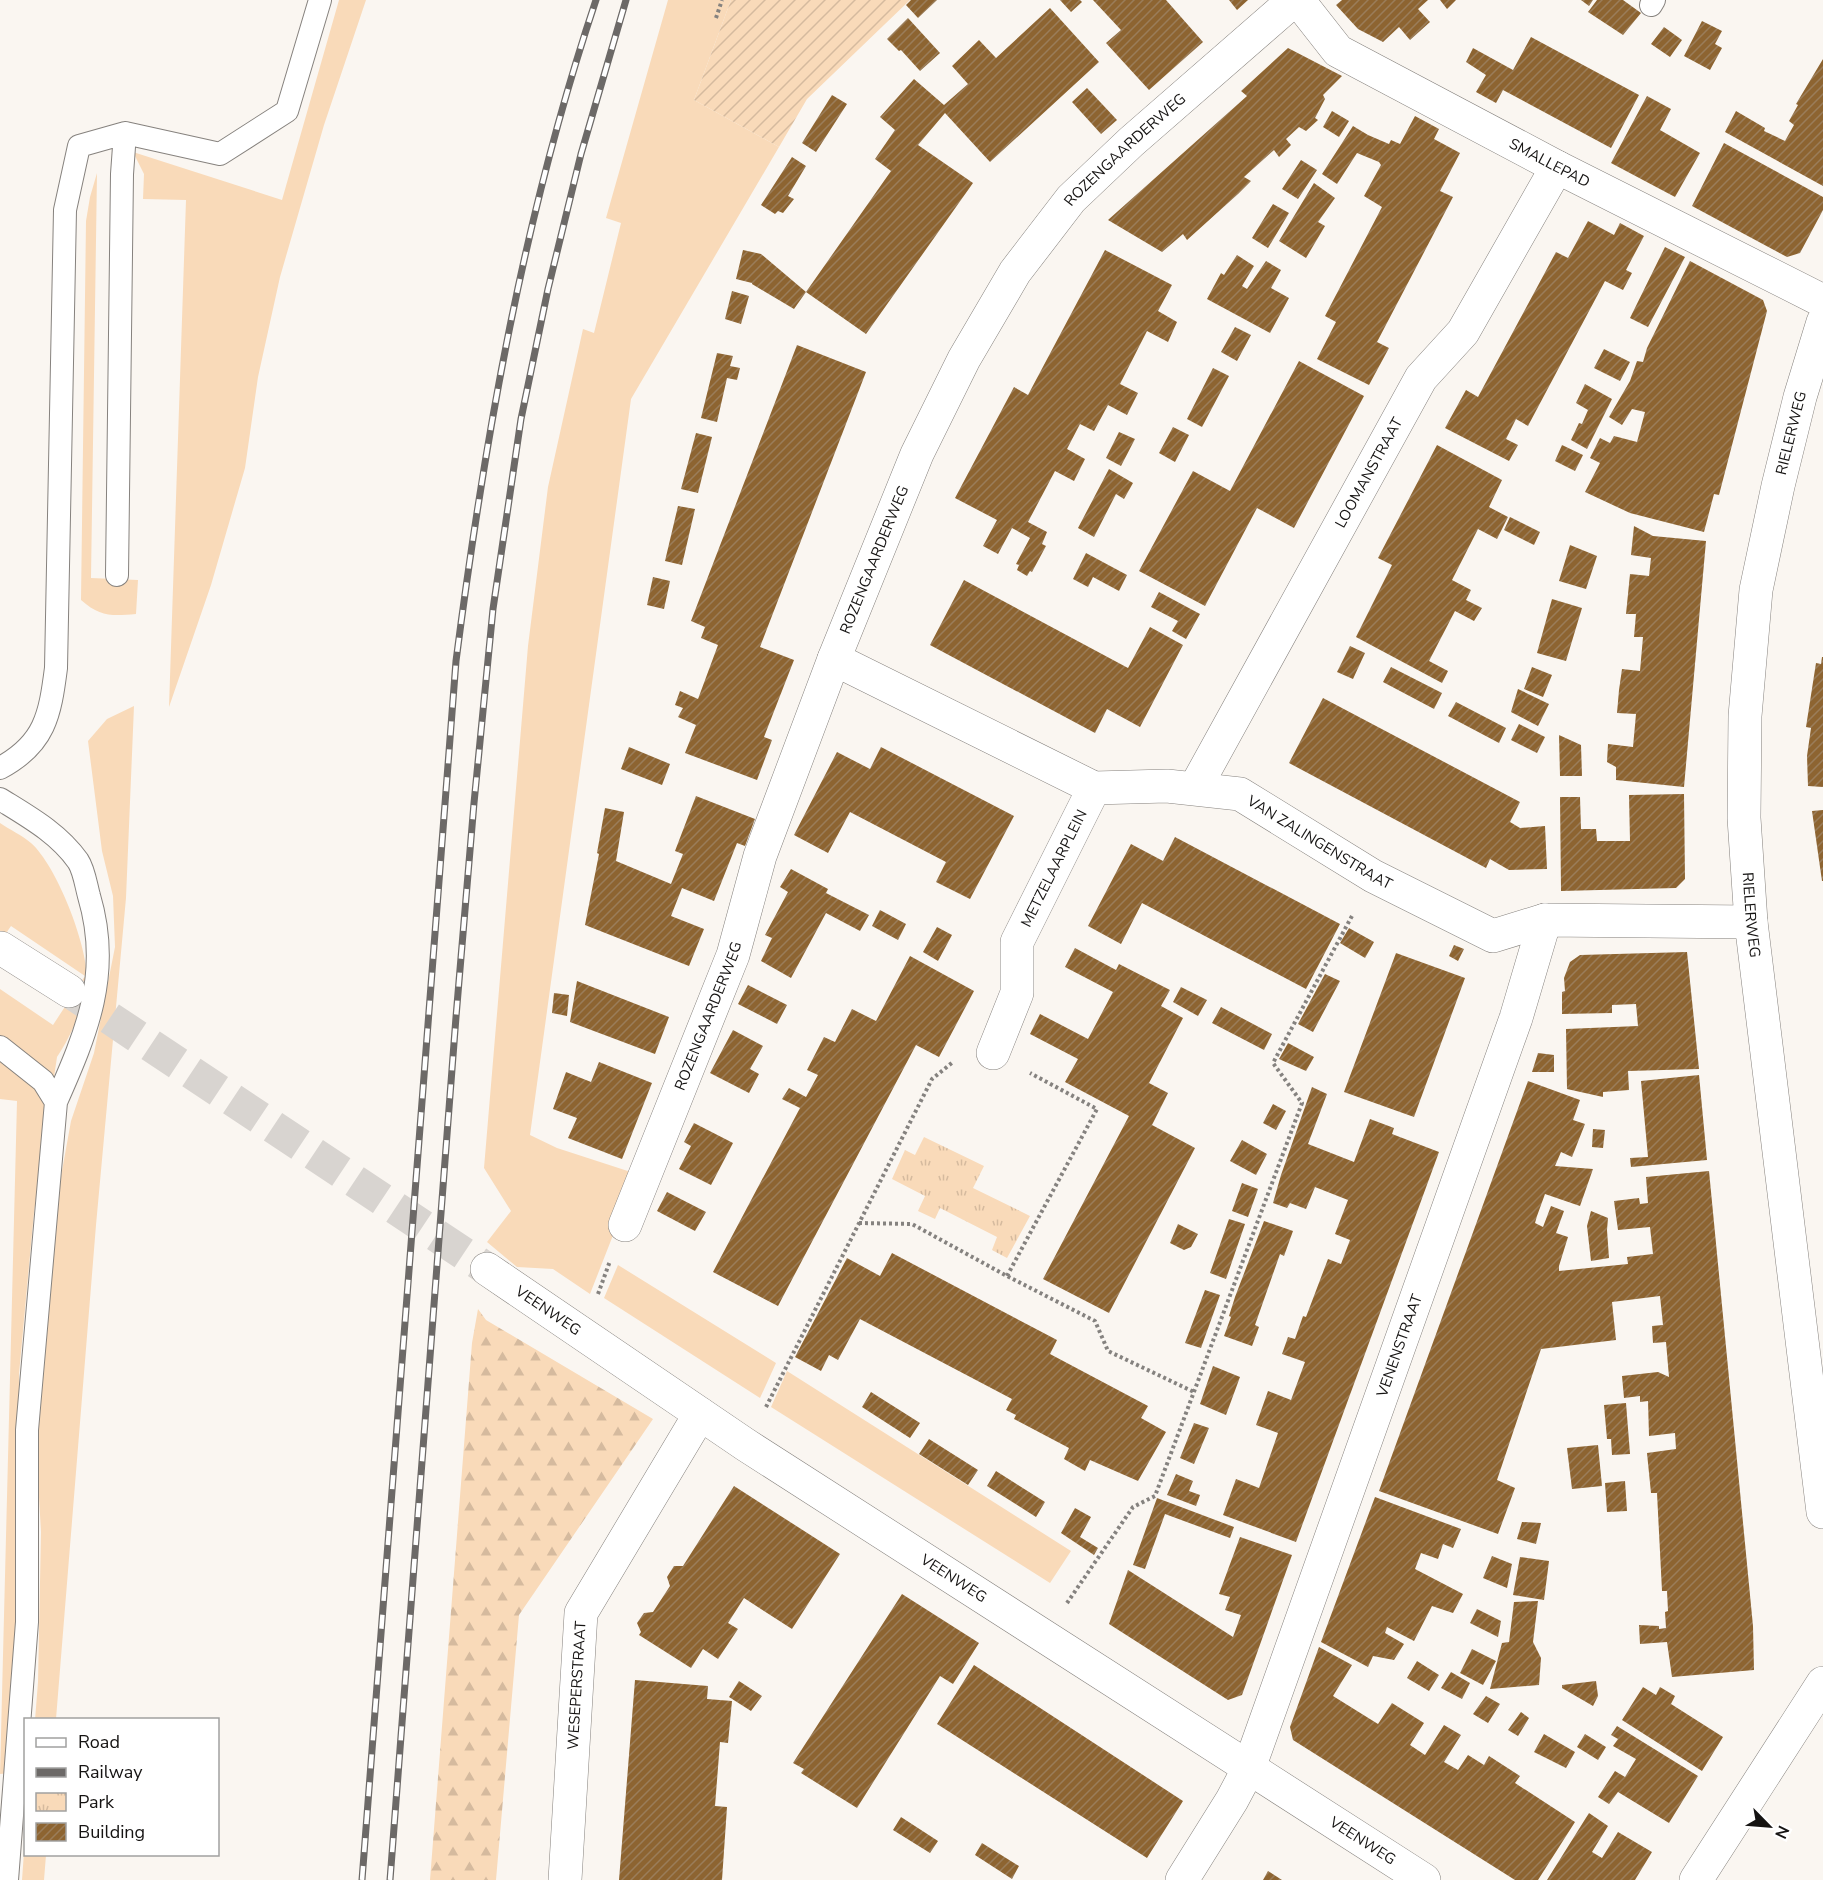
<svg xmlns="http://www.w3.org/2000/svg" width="1823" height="1880" viewBox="0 0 1823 1880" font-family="'Nunito Sans',sans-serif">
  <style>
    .grass { fill: #f9dab9 }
    .forest { fill: url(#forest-firs) }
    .park { fill: url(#park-tufts) }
    .garden { fill: url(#garden-furrows) }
    .building { fill: url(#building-hatch) }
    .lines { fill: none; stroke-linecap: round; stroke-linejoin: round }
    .tertiary-tunnel { stroke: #d8d4d0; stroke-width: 33; stroke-dasharray: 33 16; stroke-linecap: butt }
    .service-casing { stroke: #86827e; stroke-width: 24 }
    .minor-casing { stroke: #86827e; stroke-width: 34 }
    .tertiary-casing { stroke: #86827e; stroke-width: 34 }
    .path { stroke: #85827f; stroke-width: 4; stroke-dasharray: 3 3; stroke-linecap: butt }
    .service { stroke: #fff; stroke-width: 22 }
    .minor { stroke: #fff; stroke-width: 33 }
    .tertiary { stroke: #fff; stroke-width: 33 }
    .rail-casing { stroke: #6c6967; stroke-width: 7 }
    .rail { stroke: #fff; stroke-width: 4.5; stroke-dasharray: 14; stroke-linecap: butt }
    .labels { text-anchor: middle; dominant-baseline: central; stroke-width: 6; stroke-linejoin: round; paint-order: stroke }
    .street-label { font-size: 15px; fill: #151312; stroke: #fff }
  </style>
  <defs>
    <pattern id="forest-firs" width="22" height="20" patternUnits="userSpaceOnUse" patternTransform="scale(1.5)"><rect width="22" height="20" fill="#f9dab9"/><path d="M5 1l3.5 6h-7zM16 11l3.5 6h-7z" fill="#d5ba9e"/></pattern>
    <pattern id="park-tufts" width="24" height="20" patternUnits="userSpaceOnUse" patternTransform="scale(1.5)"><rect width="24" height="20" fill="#f9dab9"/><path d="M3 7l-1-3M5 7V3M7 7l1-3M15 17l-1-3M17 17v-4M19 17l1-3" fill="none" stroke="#d5ba9e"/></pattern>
    <pattern id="garden-furrows" width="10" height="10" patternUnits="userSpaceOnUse" patternTransform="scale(1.5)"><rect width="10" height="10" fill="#f9dab9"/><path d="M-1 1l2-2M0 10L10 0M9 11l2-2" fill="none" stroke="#d5ba9e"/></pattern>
    <pattern id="building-hatch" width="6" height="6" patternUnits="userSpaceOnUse" patternTransform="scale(1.5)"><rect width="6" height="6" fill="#8d6431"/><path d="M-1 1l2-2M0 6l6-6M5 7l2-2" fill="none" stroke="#9a7d5a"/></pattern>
  </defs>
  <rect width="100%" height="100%" fill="#faf6f1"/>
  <path class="grass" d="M339 0H366L324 125 280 277 258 377 245 468 211 585 169 707 186 200 143 199 144 174 133 152 282 200Z
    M668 0H731L694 100 779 147 631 399 530 1135 557 1148 637 1174 590 1294 553 1269 517 1267 487 1242 511 1211 484 1168 528 646 548 487 583 329 594 333 621 223 606 218Z
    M97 173 91 578 138 580 136 614C112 616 100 617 81 600L86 221 90 197Z
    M134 706 126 898 96 1225 56 1719 35 1720 38 1682 41 1532 36 1445 58 1193 71 1121 94 1053 115 947 113 896 102 851 88 741 107 719Z
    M0 823C10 830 22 835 31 843 57 866 88 946 87 981 85 1005 70 1038 57 1057L34 1212 19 1374 21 1458 11 1773 0 1774 17 1101 0 1099V989L53 1025 85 976 11 926 0 942Z
    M618 1265 776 1363 760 1398 604 1298Z
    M787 1371 1071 1551 1050 1583 771 1407Z
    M25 1838 26 1854 46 1855 44 1880H22Z"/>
  <path class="forest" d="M478 1309 486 1320 653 1419 519 1615 496 1880H430L472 1343Z"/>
  <path class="park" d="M924 1137 984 1166 973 1188 1030 1216 1007 1258 992 1250 997 1237 940 1208 935 1219 918 1211 925 1196 892 1179 905 1150 915 1155Z"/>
  <path class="garden" d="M731 0H910L807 99 779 147 694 100Z"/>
  <path class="building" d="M911 0H937L918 18 906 5Z
    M1060 0H1080L1082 2 1071 12Z
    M1093 0H1166L1203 42 1149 90 1106 43 1121 30Z
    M1229 0H1248L1237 10Z
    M1342 0H1428L1418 9 1430 22 1410 40 1399 27 1383 42 1358 29 1336 5Z
    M1440 0H1456L1447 9Z
    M1581 0H1593L1589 6Z
    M1597 0H1623L1641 13 1623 35 1588 12Z
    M1050 8 1099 62 990 162 945 113 918 145 973 183 866 334 806 292 891 171 875 159 895 130 880 117 914 79 944 105 968 84 952 66 979 40 996 58Z
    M908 18 940 53 920 71 901 50 899 51 887 39Z
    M1702 21 1722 31 1715 44 1722 48 1710 70 1684 56Z
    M1664 27 1682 40 1670 57 1651 44Z
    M1531 37 1639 95 1611 148 1503 90 1496 103 1476 92 1486 75 1466 62 1473 48 1513 70Z
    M1288 48 1342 76 1323 95 1325 99 1315 118 1318 120 1306 131 1299 127 1286 139 1291 145 1279 157 1274 150 1244 177 1251 181 1238 194 1187 240 1183 234 1162 252 1108 220 1247 96 1241 91Z
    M1823 59V186L1725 132 1736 111 1765 128 1764 131 1785 141 1794 125 1789 121 1798 105 1796 104Z
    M1087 88 1117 120 1101 134 1072 102Z
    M832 95 847 104 816 152 802 143Z
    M1647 96 1671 109 1660 130 1700 153 1675 197 1611 163Z
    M1332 111 1349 121 1339 137 1323 127Z
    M1415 116 1439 129 1434 139 1460 153 1440 191 1453 197 1377 342 1389 348 1369 385 1317 359 1336 322 1325 316 1382 207 1364 196 1381 165 1379 162 1357 153 1337 184 1322 174 1353 126 1368 135 1389 144 1391 140 1400 144Z
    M1724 143 1823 197V210L1800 253 1787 257 1692 206Z
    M792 157 806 166 788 196 794 199 783 213 778 211 775 214 761 205Z
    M1301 160 1317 170 1298 199 1282 189Z
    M1314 183 1335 198 1318 222 1325 226 1306 258 1279 241Z
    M1273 204 1289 213 1268 248 1252 238Z
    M1588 221 1614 235 1620 223 1644 236 1626 270 1632 273 1623 290 1605 281 1529 424 1528 426 1516 419 1506 439 1518 445 1509 461 1445 428 1466 390 1478 397 1556 252 1568 258Z
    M1665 247 1685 257 1648 327 1630 318Z
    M743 250 761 254 806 292 794 309 752 284V283L736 279Z
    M1105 250 1172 285 1158 311 1177 322 1168 342 1147 331 1120 384 1138 393 1127 415 1108 405 1094 431 1080 424 1067 449 1085 459 1074 481 1055 471 1028 522 1047 532 1042 544 1046 546 1032 572 1030 571 1027 576 1017 570 1019 565 1016 564 1030 538 1012 528 998 554 983 546 997 520 955 498 1014 387 1028 395Z
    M1237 255 1254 266 1242 286 1247 289 1266 261 1281 270 1271 288 1289 298 1270 333 1207 299 1221 273 1224 275Z
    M1690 261 1763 300 1767 311 1719 495 1714 494 1704 532 1630 513 1585 492 1600 463 1590 458 1600 438 1610 443 1614 436 1637 442 1645 412 1632 409 1622 425 1609 417 1630 381 1637 361 1643 362 1647 348Z
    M732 291 749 296 741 324 725 319Z
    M1235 327 1251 335 1237 361 1221 352Z
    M797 345 866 372 760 647 794 660 764 737 772 740 757 780 685 753 696 725 678 717 683 708 675 705 680 691 698 699 718 645 701 638 705 627 691 621Z
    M1604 349 1630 362 1620 381 1594 368Z
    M717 353 733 356 730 366 740 368 737 380 727 378 717 422 701 418Z
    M1299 361 1364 396 1294 528 1257 508 1205 606 1139 571 1193 471 1230 491Z
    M1213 368 1229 376 1202 427 1187 419Z
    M1585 384 1612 399 1587 449 1571 440 1579 423 1582 424 1588 410 1576 403Z
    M1173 427 1189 435 1175 462 1159 453Z
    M1119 432 1135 439 1121 466 1106 458Z
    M696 433 712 437 698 493 681 489Z
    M1437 445 1502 480 1489 507 1508 517 1497 539 1478 529 1452 580 1471 590 1466 600 1482 608 1474 621 1455 611 1429 661 1448 671 1442 683 1356 637 1392 565 1378 558Z
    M1562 445 1583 455 1575 471 1555 461Z
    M1109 469 1133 483 1124 499 1116 494 1094 537 1078 528Z
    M678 506 695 509 682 565 665 561Z
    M1510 517 1540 532 1534 545 1504 530Z
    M1634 526 1653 536 1706 541 1684 787 1616 780V767L1607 762 1608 744 1633 747 1636 714 1617 713 1619 690 1622 669 1640 671 1643 637H1634L1636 614H1626L1630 574 1649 576 1651 558 1631 555Z
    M1570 545 1597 556 1586 589 1559 581Z
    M1086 553 1127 575 1119 591 1093 577 1088 587 1073 579Z
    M653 577 670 581 664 609 647 605Z
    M964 580 1128 668 1150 627 1183 645 1140 727 1107 709 1095 733 930 645Z
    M1159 592 1200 614 1186 639 1172 631 1178 621 1151 607Z
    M1552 599 1582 608 1566 661 1537 653Z
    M1350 646 1365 653 1353 679 1337 672Z
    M1822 657H1823V787L1808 786 1807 756 1811 728 1806 727 1816 663 1821 664Z
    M1391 667 1442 693 1434 709 1383 682Z
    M1532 667 1552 675 1543 697 1524 689Z
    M1518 689 1549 704 1538 726 1511 712Z
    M1323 698 1520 802 1510 822 1520 828 1545 826 1547 869 1509 870 1490 859 1486 868 1289 763Z
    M1456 702 1506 728 1499 743 1448 716Z
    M1519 724 1545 737 1537 753 1511 740Z
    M1559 735 1581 745 1582 776H1560Z
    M629 747 670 764 662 785 621 769Z
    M881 747 1014 816 970 899 936 882 946 862 850 812 828 853 794 835 837 752 870 769Z
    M1684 794 1685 879 1676 888 1561 891 1560 797H1580L1581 829H1596L1597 841H1630L1629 795Z
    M696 796 755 819 745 846 737 843 714 901 682 888 671 916 704 929 689 966 585 925 599 854 597 853 605 808 624 812 616 861 671 884 683 854 675 851Z
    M1823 810V881H1822L1812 811Z
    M1175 837 1340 924 1306 989 1142 903 1121 944 1088 926 1131 844 1163 861Z
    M791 869 828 889 826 893 869 915 860 931 826 913 791 978 761 961 772 938 765 935 788 892 780 887Z
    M880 910 906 924 898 940 872 926Z
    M937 927 952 935 938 961 923 952Z
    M1349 928 1374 942 1365 958 1340 943Z
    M1454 945 1464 949 1458 961 1449 956Z
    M1075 948 1116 970 1119 964 1170 990 1161 1006 1183 1018 1149 1083 1168 1093 1152 1125 1195 1148 1109 1313 1043 1279 1129 1116 1065 1082 1078 1059 1030 1034 1040 1014 1088 1039 1113 992 1065 967Z
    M1687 952 1699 1069 1628 1071 1629 1090 1603 1092V1097L1567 1089 1566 1029 1638 1026 1636 1004 1612 1005V1013L1562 1014V992L1565 991 1564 978 1570 962 1580 955Z
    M1396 953 1465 978 1414 1117 1344 1092Z
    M910 956 974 991 939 1057 916 1045 778 1306 713 1272 800 1108 782 1099 789 1088 806 1097 818 1075 807 1070 824 1037 835 1042 852 1009 876 1021Z
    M1325 974 1340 981 1313 1032 1298 1024Z
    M577 981 669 1017 655 1054 570 1022Z
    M748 985 787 1005 777 1024 738 1004Z
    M1181 987 1207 1000 1198 1016 1173 1002Z
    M554 993 569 995 567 1016 552 1013Z
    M1221 1007 1272 1034 1264 1050 1212 1023Z
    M733 1030 763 1046 750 1069 759 1074 749 1093 710 1073Z
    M1288 1043 1314 1057 1306 1071 1279 1059Z
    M1538 1053 1554 1055V1072H1532Z
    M599 1062 652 1083 622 1159 568 1138 577 1118 553 1109 566 1072 591 1082Z
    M1699 1075 1707 1160 1631 1167 1630 1158 1648 1157 1641 1081Z
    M1528 1081 1580 1100 1573 1120 1585 1124 1572 1157 1561 1152 1555 1166 1593 1169 1580 1206 1545 1194 1537 1216 1535 1223 1543 1227 1551 1206 1564 1211 1556 1233 1568 1237 1559 1266V1271L1628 1264 1627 1257 1653 1254 1650 1227 1618 1230 1614 1201 1639 1198 1640 1204 1648 1203 1646 1177 1709 1171 1753 1626 1754 1670 1672 1677 1667 1642 1640 1644 1639 1625 1659 1626V1629L1666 1628 1665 1612 1668 1611 1667 1591H1662L1657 1493H1651L1647 1453 1676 1449 1675 1433 1649 1436 1648 1401 1640 1402V1396L1624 1398 1622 1376 1658 1372 1669 1377 1666 1342 1653 1343 1652 1326 1663 1325 1660 1296 1612 1302 1616 1340 1541 1349 1497 1480 1515 1488 1498 1534 1379 1491Z
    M1312 1087 1327 1094 1308 1144 1354 1162 1370 1119 1394 1128 1392 1134 1439 1152 1296 1542 1223 1515 1236 1479 1259 1488 1278 1433 1256 1425 1268 1391 1291 1400 1305 1362 1282 1354 1288 1337 1295 1339 1303 1316 1306 1317 1328 1259 1341 1264 1350 1240 1335 1234 1348 1200 1315 1187 1306 1209 1290 1203 1287 1208 1273 1203 1281 1175Z
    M1273 1104 1286 1111 1276 1130 1263 1123Z
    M694 1123 733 1143 711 1185 679 1169 691 1146 684 1142Z
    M1593 1129 1605 1130 1603 1148 1592 1147Z
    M1242 1140 1267 1154 1256 1175 1230 1161Z
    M1242 1183 1258 1189 1248 1217 1232 1211Z
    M667 1192 706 1212 695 1231 657 1211Z
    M1591 1211 1608 1218 1607 1230 1609 1258 1591 1261 1587 1226Z
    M1229 1219 1245 1224 1226 1279 1210 1273Z
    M1264 1221 1293 1231 1284 1256 1280 1254 1255 1325 1259 1327 1252 1346 1224 1336 1231 1317 1229 1316 1235 1297Z
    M1178 1224 1198 1234 1191 1247 1184 1250 1170 1243Z
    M892 1253 1057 1340 1050 1354 1148 1406 1141 1418 1166 1432 1138 1481 1090 1460 1085 1471 1064 1459 1069 1448 1014 1419 1016 1415 1006 1410 1012 1399 860 1319 838 1360 829 1355 821 1371 795 1357 847 1258 880 1276Z
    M1205 1290 1220 1295 1201 1348 1185 1343Z
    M1213 1366 1240 1377 1226 1415 1200 1404Z
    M871 1392 920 1423 910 1438 862 1407Z
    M1626 1403 1630 1454 1612 1455 1611 1439H1607L1604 1405Z
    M1194 1423 1209 1428 1194 1464 1180 1458Z
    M929 1439 978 1470 968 1485 919 1454Z
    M1598 1445 1602 1486 1572 1489 1567 1448Z
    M996 1471 1045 1502 1036 1517 987 1486Z
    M1176 1474 1193 1481 1189 1491 1200 1495 1196 1506 1167 1495Z
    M1625 1481 1627 1511 1607 1512 1605 1483Z
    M734 1486 840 1554 792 1629 744 1598 728 1623 738 1629 718 1659 703 1649 691 1668 639 1635 641 1632 637 1623 644 1613 653 1612 670 1586 667 1577 674 1566H683Z
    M1375 1497 1461 1529 1453 1548 1443 1544 1438 1559 1421 1553 1415 1569 1463 1594 1453 1613 1432 1606 1414 1641 1387 1627 1385 1633 1404 1644 1394 1660 1373 1656 1368 1667 1321 1642Z
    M1157 1498 1234 1527 1230 1538 1165 1514 1145 1569 1133 1565Z
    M1075 1508 1091 1517 1080 1537 1098 1548 1094 1555 1061 1533Z
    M1522 1522 1541 1523 1536 1544 1517 1539Z
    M1240 1537 1292 1555 1242 1695 1228 1700 1109 1624 1128 1570 1233 1637 1241 1615 1225 1610 1230 1597 1219 1594Z
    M1492 1556 1512 1564 1507 1588 1483 1578Z
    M1520 1557 1549 1561 1544 1600 1513 1595Z
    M902 1594 979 1643 953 1684 940 1676 857 1808 801 1773 804 1769 793 1763Z
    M1538 1601 1533 1642 1541 1658 1539 1685 1490 1689 1502 1643 1509 1642 1514 1602Z
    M1477 1609 1501 1621 1498 1637 1470 1623Z
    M1319 1647 1352 1665 1333 1696 1378 1724 1392 1703 1424 1723 1410 1745 1425 1755 1444 1725 1461 1735 1444 1762 1458 1770 1468 1755 1484 1765 1489 1756 1520 1776 1515 1783 1575 1822 1538 1880H1515L1293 1740 1290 1727Z
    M1472 1649 1496 1661 1483 1685 1460 1673Z
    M1417 1661 1439 1675 1429 1691 1407 1678Z
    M974 1665 1183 1801 1147 1858 937 1724Z
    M1451 1672 1470 1683 1462 1699 1441 1688Z
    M635 1680 708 1686 707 1699 732 1701 728 1743 720 1742 715 1806 727 1807 722 1880H619Z
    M739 1681 762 1696 751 1711 729 1697Z
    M1596 1681 1598 1696 1593 1706 1562 1688V1685Z
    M1643 1687 1656 1695 1660 1687 1675 1696 1671 1704 1723 1737 1702 1771 1622 1720Z
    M1486 1696 1500 1704 1488 1723 1473 1714Z
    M1521 1712 1529 1718 1518 1736 1508 1730Z
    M1617 1726 1698 1776 1669 1823 1618 1792 1609 1804 1598 1797 1615 1771 1625 1777 1636 1759 1613 1746 1618 1739 1611 1735Z
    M1544 1734 1575 1752 1566 1768 1534 1752Z
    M1585 1734 1606 1747 1598 1760 1577 1747Z
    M1589 1813 1608 1826 1592 1852 1602 1858 1618 1832 1652 1852 1635 1880H1547Z
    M901 1817 938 1841 930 1853 893 1830Z
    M982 1843 1019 1866 1012 1879 975 1855Z
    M1268 1871 1282 1880H1263Z"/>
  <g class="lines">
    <path class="tertiary-tunnel" d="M69 991 487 1269"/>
    <defs>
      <path id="service" d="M1651 5 1654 0
        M117 575 122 174 125 133
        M0 768C45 744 50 715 56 668L65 210 79 146 125 133 220 154 287 111 320 0
        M0 799C29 817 58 833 78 861 84 870 86 885 89 896 112 973 87 1032 56 1102
        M0 1047 43 1081 56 1102 27 1430V1622L7 1880"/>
      <g id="minor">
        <path id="s1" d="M1298 0 1338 51 1557 167 1823 301"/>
        <path id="s2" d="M1823 322 1800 397 1778 486 1756 590 1745 716 1744 818 1751 922 1823 1512"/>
        <path id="s3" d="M834 659 1094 788 1167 786 1240 794 1373 876 1493 936 1545 920 1751 922"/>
        <path id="s4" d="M1195 788 1421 378 1463 332 1557 167"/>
        <path id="s5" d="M993 1053 1017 993V942L1094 788"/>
        <path id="s6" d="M625 1225 733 955 760 856 834 659 917 454 964 359 1015 272 1071 199 1131 142 1294 0"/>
        <path id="s7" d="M565 1880 581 1613 700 1414"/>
        <path id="s8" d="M1182 1880 1232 1800 1249 1768 1516 1018 1545 920"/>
        <path d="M1696 1880 1823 1683"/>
      </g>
      <g id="tertiary">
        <path d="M1 948 69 991"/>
        <path id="s9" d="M487 1269 746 1445 1424 1880"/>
      </g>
    </defs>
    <use href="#service" class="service-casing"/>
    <use href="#minor" class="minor-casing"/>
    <use href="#tertiary" class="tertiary-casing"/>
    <path class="path" d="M716 18 722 0
      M859 1223 912 1224 1007 1276 1095 1321 1108 1351 1194 1392
      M1007 1276 1097 1109 1030 1073
      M598 1294 610 1261
      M766 1407 932 1079 953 1062
      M1067 1603 1133 1507 1155 1496 1302 1103 1273 1063 1353 914"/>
    <use href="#service" class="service"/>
    <use href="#minor" class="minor"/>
    <use href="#tertiary" class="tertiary"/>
    <defs>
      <path id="rail" d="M362 1880 456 661C485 437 524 214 596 0
        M390 1880 456 1017 474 803 493 609 521 419 548 289 581 154 626 0"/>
    </defs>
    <use href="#rail" class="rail-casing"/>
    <use href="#rail" class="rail"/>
  </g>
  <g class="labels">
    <g class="street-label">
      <text stroke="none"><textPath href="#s6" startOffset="1197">ROZENGAARDERWEG</textPath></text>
      <text stroke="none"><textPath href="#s1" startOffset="304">SMALLEPAD</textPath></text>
      <text transform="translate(1791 433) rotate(-76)">RIELERWEG</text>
      <text stroke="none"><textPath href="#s4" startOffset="360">LOOMANSTRAAT</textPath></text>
      <text stroke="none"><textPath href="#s6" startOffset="711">ROZENGAARDERWEG</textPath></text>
      <text stroke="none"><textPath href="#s3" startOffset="530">VAN ZALINGENSTRAAT</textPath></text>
      <text stroke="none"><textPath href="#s5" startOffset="198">METZELAARPLEIN</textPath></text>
      <text stroke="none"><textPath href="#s2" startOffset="602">RIELERWEG</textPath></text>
      <text stroke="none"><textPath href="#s6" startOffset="225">ROZENGAARDERWEG</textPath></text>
      <text stroke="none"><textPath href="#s9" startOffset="74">VEENWEG</textPath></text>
      <text stroke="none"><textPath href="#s8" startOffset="579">VENENSTRAAT</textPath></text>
      <text stroke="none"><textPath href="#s9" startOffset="560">VEENWEG</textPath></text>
      <text stroke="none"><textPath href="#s7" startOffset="195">WESEPERSTRAAT</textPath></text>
      <text stroke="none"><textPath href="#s9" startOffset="1046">VEENWEG</textPath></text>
    </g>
  </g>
  <rect x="24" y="1718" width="195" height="138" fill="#ffffff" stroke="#a1a1a0" stroke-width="1.5"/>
  <rect x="36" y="1738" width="30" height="9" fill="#ffffff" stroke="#a1a1a0" stroke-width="1.5"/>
  <text x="78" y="1748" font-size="18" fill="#151312">Road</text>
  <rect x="36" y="1768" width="30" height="9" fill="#6c6967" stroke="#a1a1a0" stroke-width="1.5"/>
  <text x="78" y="1778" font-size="18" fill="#151312">Railway</text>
  <rect x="36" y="1793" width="30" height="18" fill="url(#park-tufts)" stroke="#a1a1a0" stroke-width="1.5"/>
  <text x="78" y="1808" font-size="18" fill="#151312">Park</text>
  <rect x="36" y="1823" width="30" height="18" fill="url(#building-hatch)" stroke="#a1a1a0" stroke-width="1.5"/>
  <text x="78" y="1838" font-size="18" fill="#151312">Building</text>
  <g transform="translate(1769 1826) rotate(115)" stroke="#ffffff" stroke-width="4.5" paint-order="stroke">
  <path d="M0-4.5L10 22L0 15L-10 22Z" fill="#151312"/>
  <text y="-9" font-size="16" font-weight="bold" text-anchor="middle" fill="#151312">N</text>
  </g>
</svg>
